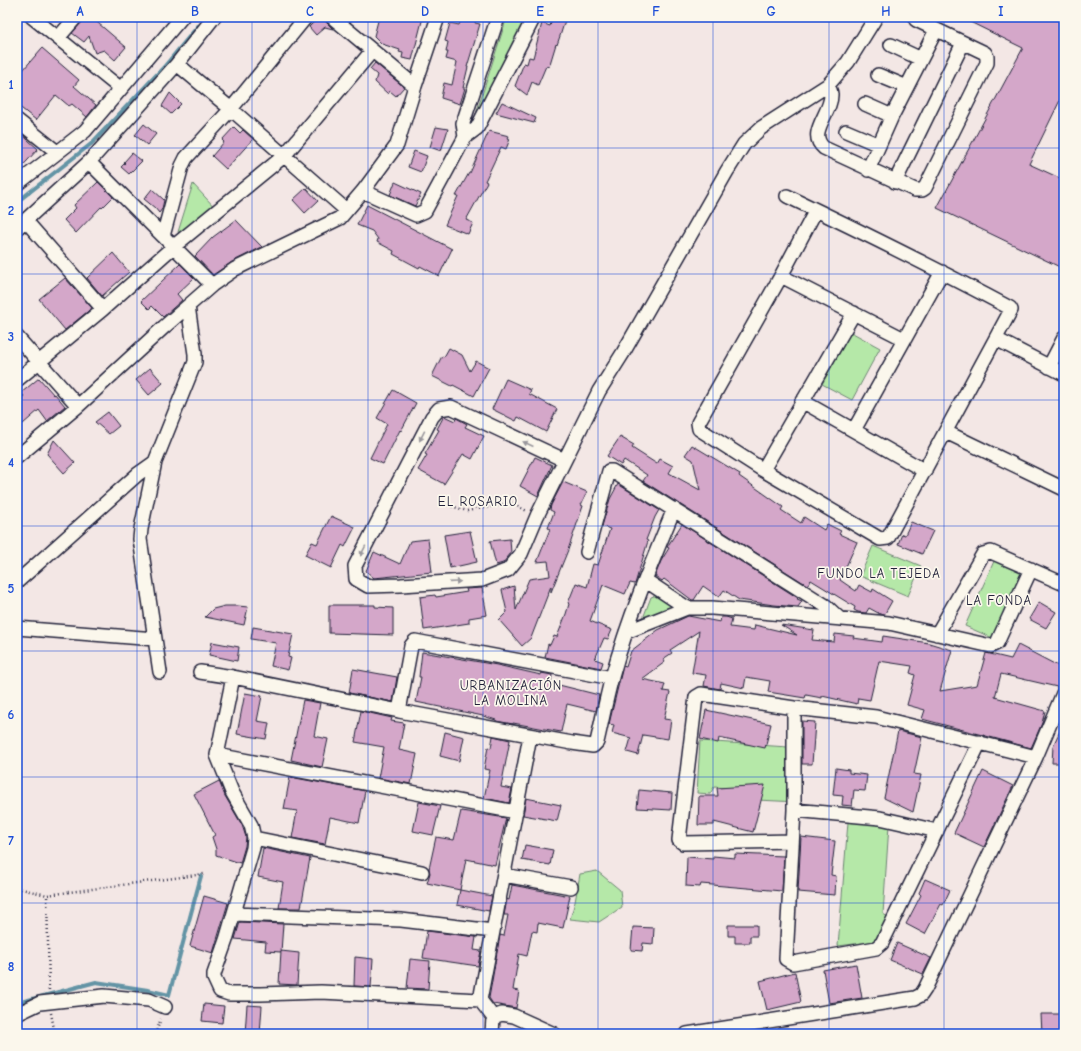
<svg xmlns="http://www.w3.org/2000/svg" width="1081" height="1051" viewBox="0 0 1081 1051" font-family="'Comic Neue',sans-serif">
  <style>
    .green { fill: #b5e8a8; stroke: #6c8572 }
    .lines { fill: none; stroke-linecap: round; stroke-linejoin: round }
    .stream { stroke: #6494a5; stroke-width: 4 }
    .building { fill: #d4a7c9; stroke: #22223b }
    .minor-casing { stroke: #22223b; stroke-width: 16 }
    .path { stroke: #22223b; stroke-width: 2.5; stroke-dasharray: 1 3; stroke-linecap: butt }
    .minor { stroke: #fbf7ec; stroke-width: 13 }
    .oneway { fill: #99979c }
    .grid { fill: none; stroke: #1d4ed8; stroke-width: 1; stroke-opacity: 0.55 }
    .labels { text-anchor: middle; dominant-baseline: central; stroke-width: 3.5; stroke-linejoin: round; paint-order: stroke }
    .neighbourhood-label { font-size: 13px; letter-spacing: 1px; fill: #22223b; stroke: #fbf7ec }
    .neatline { fill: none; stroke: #1d4ed8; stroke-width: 1.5 }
    .grid-label { font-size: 13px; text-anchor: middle; font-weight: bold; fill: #1d4ed8 }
  </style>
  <rect width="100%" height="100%" fill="#f3e7e5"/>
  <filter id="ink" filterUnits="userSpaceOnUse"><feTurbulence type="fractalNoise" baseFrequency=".025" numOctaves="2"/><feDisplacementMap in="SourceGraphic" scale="8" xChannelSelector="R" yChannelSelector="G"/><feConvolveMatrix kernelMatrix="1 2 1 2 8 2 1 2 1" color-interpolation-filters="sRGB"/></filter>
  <g filter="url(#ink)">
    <path class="green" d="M507 17H526L474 120Z
      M193 184 217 210 181 237 178 232Z
      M851 332 880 348 852 400 822 384Z
      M873 546 921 566 908 596 860 576Z
      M995 559 1034 575 1004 643 965 626Z
      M657 595 678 606 642 621 651 597Z
      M700 741 802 748 798 802 757 800 758 790 714 787 710 794 697 793Z
      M848 822 889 825 883 914 890 918 878 941 838 946Z
      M597 871 620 890 622 907 599 922 570 919 575 902 580 874Z"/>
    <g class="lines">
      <path class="stream" d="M17 202 91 144 164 67 198 26
        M17 1003 96 982 148 990 169 995 201 876"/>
    </g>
    <path class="building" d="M85 17H91L126 47 115 60 104 50 95 53 89 36 84 42 72 33 82 22Z
      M315 17H324L327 23 333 29 325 27 316 35 309 27 317 19Z
      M379 17H423L412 60 402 58 403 53 399 52 400 50 382 44 374 36Z
      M462 17H476L475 23 480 24 467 67H468L463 88H465L460 104 441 98 444 83 452 85 457 62 446 59 448 52H446L448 42 445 41 450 23 459 25Z
      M553 17H566L561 33 557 45 556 44 549 67 546 66 538 85 532 82 527 95 515 86 524 63 527 64 529 57 533 58 542 23 550 26Z
      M960 17H1064V92L1029 164 1064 180V269L937 208 1023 48Z
      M42 48 79 80 74 86 96 105 87 117 72 104 69 106 56 95 36 120 17 105V77Z
      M375 63 404 87 396 96 390 91 388 94 375 82 377 75 370 69Z
      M170 93 181 104 171 114 162 106Z
      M502 102 536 118 534 123 496 113Z
      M144 124 156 134 147 145 135 135Z
      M234 127 240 133 243 130 253 139 226 169 212 156 224 142 222 140Z
      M436 127 448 129 441 151 430 147Z
      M17 130 38 149 17 172Z
      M489 131 509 136 508 138 510 139 506 149 501 147 485 181 487 182 466 220 473 223 468 234 445 225 458 196H456L469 173H470Z
      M414 151 427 156 421 172 408 167Z
      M132 153 142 161 129 174 121 167 125 163 124 162Z
      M98 182 113 197 102 208 101 207 76 233 64 220 76 208 74 205Z
      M395 182 421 194 415 206 390 195Z
      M306 188 318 201 305 213 293 200Z
      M152 189 164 200 162 209 159 213 155 208 144 199Z
      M367 205 452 249 439 276 420 266 419 268 393 254 394 251 377 242 378 239 372 231 357 225Z
      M236 220 262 247 232 262 213 275 195 256 213 237Z
      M113 253 129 272 102 296 87 278Z
      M180 264 194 278 177 294 182 300 163 317 152 306 149 309 141 301Z
      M65 278 92 308 65 330 39 299Z
      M449 348 462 355 470 371 476 361 489 368 474 396 453 385 452 386 432 376 442 356 444 357Z
      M150 368 163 383 149 395 136 380Z
      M39 378 54 395 55 394 65 406 47 421 39 410 23 424 17 417V402L24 396 21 393Z
      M506 379 531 390 529 394 557 409 546 432 518 417 516 421 492 409Z
      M393 390 416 403 401 431 400 430 383 464 370 458 387 424 377 418Z
      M108 412 119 426 109 434 95 422Z
      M444 416 455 421 456 418 458 419 467 424 465 427 484 436 472 459 463 454 444 484 418 470 427 455 425 454 439 430 437 429Z
      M620 437 634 445 632 448 657 464 660 459 673 466 669 473 700 490 693 460 685 455 692 445 740 474 739 476 783 507 781 510 801 523 804 517 824 530 827 524 841 531 839 534 857 542 840 580 856 591 859 585 872 592 873 589 892 601 884 615 880 614 869 608 866 613 858 612 854 610 855 607 811 580 807 585 643 481 647 475 624 460 621 465 607 456Z
      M54 440 75 463 64 473 47 454Z
      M535 457 552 465 538 496 520 486Z
      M563 482 587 492 581 505 583 506 568 550 551 592V586L531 638 522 646 499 620 507 612 502 590 514 586 516 610 529 579 550 576 548 561 537 562 550 529 548 528 554 512 550 510 551 505Z
      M618 484 659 510 655 517 646 540 648 541 635 584 630 583 625 594 603 585 590 621 612 630 608 639 604 638 595 659 603 662 601 668 545 657 548 644 550 645 554 636 557 637 566 614 569 604 568 603 576 583 587 587 593 564 598 565 610 529 602 526 610 499Z
      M331 516 355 527 345 547 342 545 331 568 305 555 312 542 317 544Z
      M911 522 933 531 922 554 898 544 902 534 905 535Z
      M682 524 798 598 797 599 802 601 798 607 774 605 739 600 724 590 719 597 703 586 694 600H692L664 579 662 581 655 576 661 561 669 548 667 547Z
      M470 531 477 562 450 568 444 535Z
      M428 539 432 572 374 578 366 571 374 552 400 564 410 541Z
      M510 539 511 553 503 563 496 565 490 541Z
      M482 588 487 615 469 618V623L424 630 420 597 435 595 436 597 467 592 466 589Z
      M1039 602 1056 612 1046 628 1029 619Z
      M329 605H375V607L393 608V635L329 633Z
      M225 606H238L248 607 244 625 205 617 213 609Z
      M688 616 720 622 721 617H726L732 619 730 627 754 630 755 625 797 635 781 625 814 630 812 640 834 642 835 634 854 636 853 638 882 642 883 636 929 643 952 650 940 691 977 685 986 653 1011 659 1018 645 1064 669V683L1060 684 1057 687 1001 674 995 697 1045 711 1042 723 1031 748 922 719 925 710 907 705 915 675 910 673 912 666 879 661 870 700 858 698 857 704 822 696V698L806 695 805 698 768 692 770 681 746 677 744 688 721 683 720 689 704 686 706 675 692 673 699 631 670 650 672 653 663 659 665 662 642 679 665 684 663 691 670 692 664 719 671 720 668 739 643 735 638 755 627 752 631 738 612 733 614 725 609 724 623 666 626 667 631 651 658 630Z
      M253 627 293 634 288 657 291 658 288 670 271 666 276 643 251 639Z
      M212 642 239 647 237 661 209 655Z
      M422 652 497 665 541 675V673L552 675 551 683 599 695 596 711 567 704 561 732 513 723V724L496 721V720L483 716 416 702 421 677H419Z
      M353 669 397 677 393 702 349 693Z
      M245 693 262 696 257 721 269 723 266 739 237 734Z
      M303 700 320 703 314 736 328 739 322 767 291 760Z
      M706 710 771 724 765 748 719 738 718 743 700 739Z
      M361 711 392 718 391 721 404 723 399 750 417 754 411 784 378 778 384 747 355 742Z
      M802 721 815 722 812 764H802Z
      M1064 722V763H1052L1053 746Z
      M898 731 922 737 914 774 921 775 913 812 884 798Z
      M445 732 464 737 459 761 440 756Z
      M493 736 510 740 501 787 512 789 509 803 484 798 490 770 484 769 488 747 491 748Z
      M836 768 849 770V773L867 775 865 791 854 790 852 806 842 805 843 796 833 795Z
      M983 771 1013 786 984 847 954 833Z
      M290 777 365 791 359 823 330 817 325 844 292 838 297 811 284 809Z
      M219 781 225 796 242 825 246 837 245 846 240 863 216 855V849L212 837 215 835 194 794Z
      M765 785 753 832 714 822V825H698L699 796H718L717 788Z
      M639 790 672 793 671 810 637 808Z
      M526 798 561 805 557 821 523 815Z
      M419 802 440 806 433 835 413 831Z
      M461 811 506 818 495 865 466 859 460 890 427 883 430 873 429 869 436 837 454 840Z
      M801 837 835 841 831 875 836 876 835 895 798 892Z
      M525 845 553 850 550 865 522 860Z
      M263 848 310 858 301 908H279L283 882 258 877Z
      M735 854 784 856 782 891 701 884 700 887 686 886 687 857 713 859V856L735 858Z
      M925 879 950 890 943 905 941 904 925 934 906 924 921 895 919 893Z
      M512 885 570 896 563 928 538 923 537 932 532 931 527 956 519 954 513 990 519 991 516 1008 493 1004 489 998 500 935 504 936 508 915H504L507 899 509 900Z
      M460 890 492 896 489 911 457 905Z
      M204 896 228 903 213 953 190 946Z
      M240 922 283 924 281 952 265 951 266 942 235 939Z
      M728 925H757V936H750V943H735V936H728Z
      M633 927 654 928 653 944 643 943 642 951 631 950Z
      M427 931 476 937 474 950 481 951 478 966 423 958Z
      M897 943 931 958 923 974 890 960Z
      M281 951 299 953 297 985 279 984Z
      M355 957 373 959 371 987 354 986Z
      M410 959 430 961 428 989 407 988Z
      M856 964 862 998 829 1003 823 970Z
      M795 972 801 1002 767 1010 760 981Z
      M204 1004 224 1006 222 1023 202 1021Z
      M247 1005 262 1006 260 1034H245Z
      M1041 1014H1064V1034H1042Z"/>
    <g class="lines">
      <defs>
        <path id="minor" d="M32 17 121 89
          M332 17 415 86
          M58 38 76 17
          M891 45 921 59
          M177 64 231 109 346 210
          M878 75 907 87
          M828 85C829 88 831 91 831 94 832 113 806 133 824 148L915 190H922L925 188 987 63V57L985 53 916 20
          M865 104 892 116
          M17 120 57 152
          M846 131 879 145
          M465 137 463 123 498 17
          M89 162 212 285
          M868 170 892 116 936 30
          M895 182 963 43
          M17 184 85 131 182 17
          M363 191 416 215 425 211 465 137 477 128 534 17
          M787 196C862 232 937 269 1010 308L1011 310 888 538 880 539 763 470 699 429 698 423 781 276 816 210
          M26 221 103 309
          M17 228 89 162 177 64 214 17
          M163 236 182 166 186 158 231 109 306 17
          M781 276 904 339
          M17 337 78 406
          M996 339 1064 374
          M1049 367 1064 338
          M17 380 103 309 173 247 284 156 372 51
          M802 401 925 471
          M854 430 942 272
          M946 432 1064 489
          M17 457 78 406 164 327 212 285 235 269 340 218 363 191 397 145 415 86 438 17
          M564 460 451 407 439 409 432 417 355 566 356 579 368 586 401 585 482 580 508 570 521 554 537 516 599 391 623 353 727 171 744 144 761 128 828 85 848 62 876 17
          M763 470 854 313
          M587 552 609 471H612L826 606 840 619
          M645 580 687 608
          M17 582 138 474 155 462
          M17 628 155 639
          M626 632 687 608H712L889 623 991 646 997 643 1031 569
          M937 634 983 554 991 552 1064 584
          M160 672 140 539 141 529 155 462 195 362V354L188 306
          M200 672 233 677 399 711
          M233 677 217 755 232 792 251 825 254 838 253 848 226 940 214 974V978L220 991 229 994H261L321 992 480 1000
          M612 678 415 641 411 646 399 711 572 743 593 746 597 742C602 721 606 699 612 677 628 620 651 564 674 509
          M794 708V810L786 959 793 963 876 948 882 943 980 742
          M217 755 516 812
          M794 810 880 818 937 831
          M254 838 422 872
          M792 841 683 843 679 840 696 697 701 694 794 708 876 717 1036 757
          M504 875 571 887
          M234 914 401 920 493 931
          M17 1014 40 1003 104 996 149 1000 165 1007
          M493 1017 502 1014 514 1016 554 1034
          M492 1034 493 1017 480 1000 530 736
          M687 1034 915 998 921 995 925 989 1036 757 1064 691"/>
      </defs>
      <use href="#minor" class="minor-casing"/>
      <path class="path" d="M448 505 467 511 511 503 527 511
        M17 888 47 895
        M49 990 47 895 204 874
        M51 1013 55 1034
        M155 1034 161 1019"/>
      <use href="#minor" class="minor"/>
    </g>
    <defs><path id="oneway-solid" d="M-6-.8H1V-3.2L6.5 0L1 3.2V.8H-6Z"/></defs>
    <g class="oneway">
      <use href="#oneway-solid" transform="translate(422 436) rotate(117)"/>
      <use href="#oneway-solid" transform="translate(528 444) rotate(-155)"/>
      <use href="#oneway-solid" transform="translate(363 551) rotate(117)"/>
      <use href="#oneway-solid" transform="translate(455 582) rotate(-4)"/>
    </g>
  </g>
  <path class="grid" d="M137 17V1034M252 17V1034M368 17V1034M483 17V1034M598 17V1034M713 17V1034M829 17V1034M944 17V1034M17 148H1064M17 274H1064M17 400H1064M17 526H1064M17 651H1064M17 777H1064M17 903H1064"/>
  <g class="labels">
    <g class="neighbourhood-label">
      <text x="478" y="501">EL ROSARIO</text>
      <text x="879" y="573">FUNDO LA TEJEDA</text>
      <text x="999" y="600">LA FONDA</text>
      <text x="511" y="685">URBANIZACIÓN<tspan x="511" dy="15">LA MOLINA</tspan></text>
    </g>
  </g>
  <rect width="1081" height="1051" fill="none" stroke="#fbf7ec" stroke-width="44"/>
  <rect x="22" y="22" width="1037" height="1007" class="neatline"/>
  <g class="grid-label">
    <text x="80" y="16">A</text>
    <text x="195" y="16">B</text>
    <text x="310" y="16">C</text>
    <text x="425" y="16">D</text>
    <text x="540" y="16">E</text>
    <text x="656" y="16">F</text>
    <text x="771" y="16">G</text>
    <text x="886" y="16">H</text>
    <text x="1001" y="16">I</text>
    <text x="11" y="89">1</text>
    <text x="11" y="215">2</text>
    <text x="11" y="341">3</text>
    <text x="11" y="467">4</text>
    <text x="11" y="593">5</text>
    <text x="11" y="719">6</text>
    <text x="11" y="845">7</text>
    <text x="11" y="971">8</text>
  </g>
</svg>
